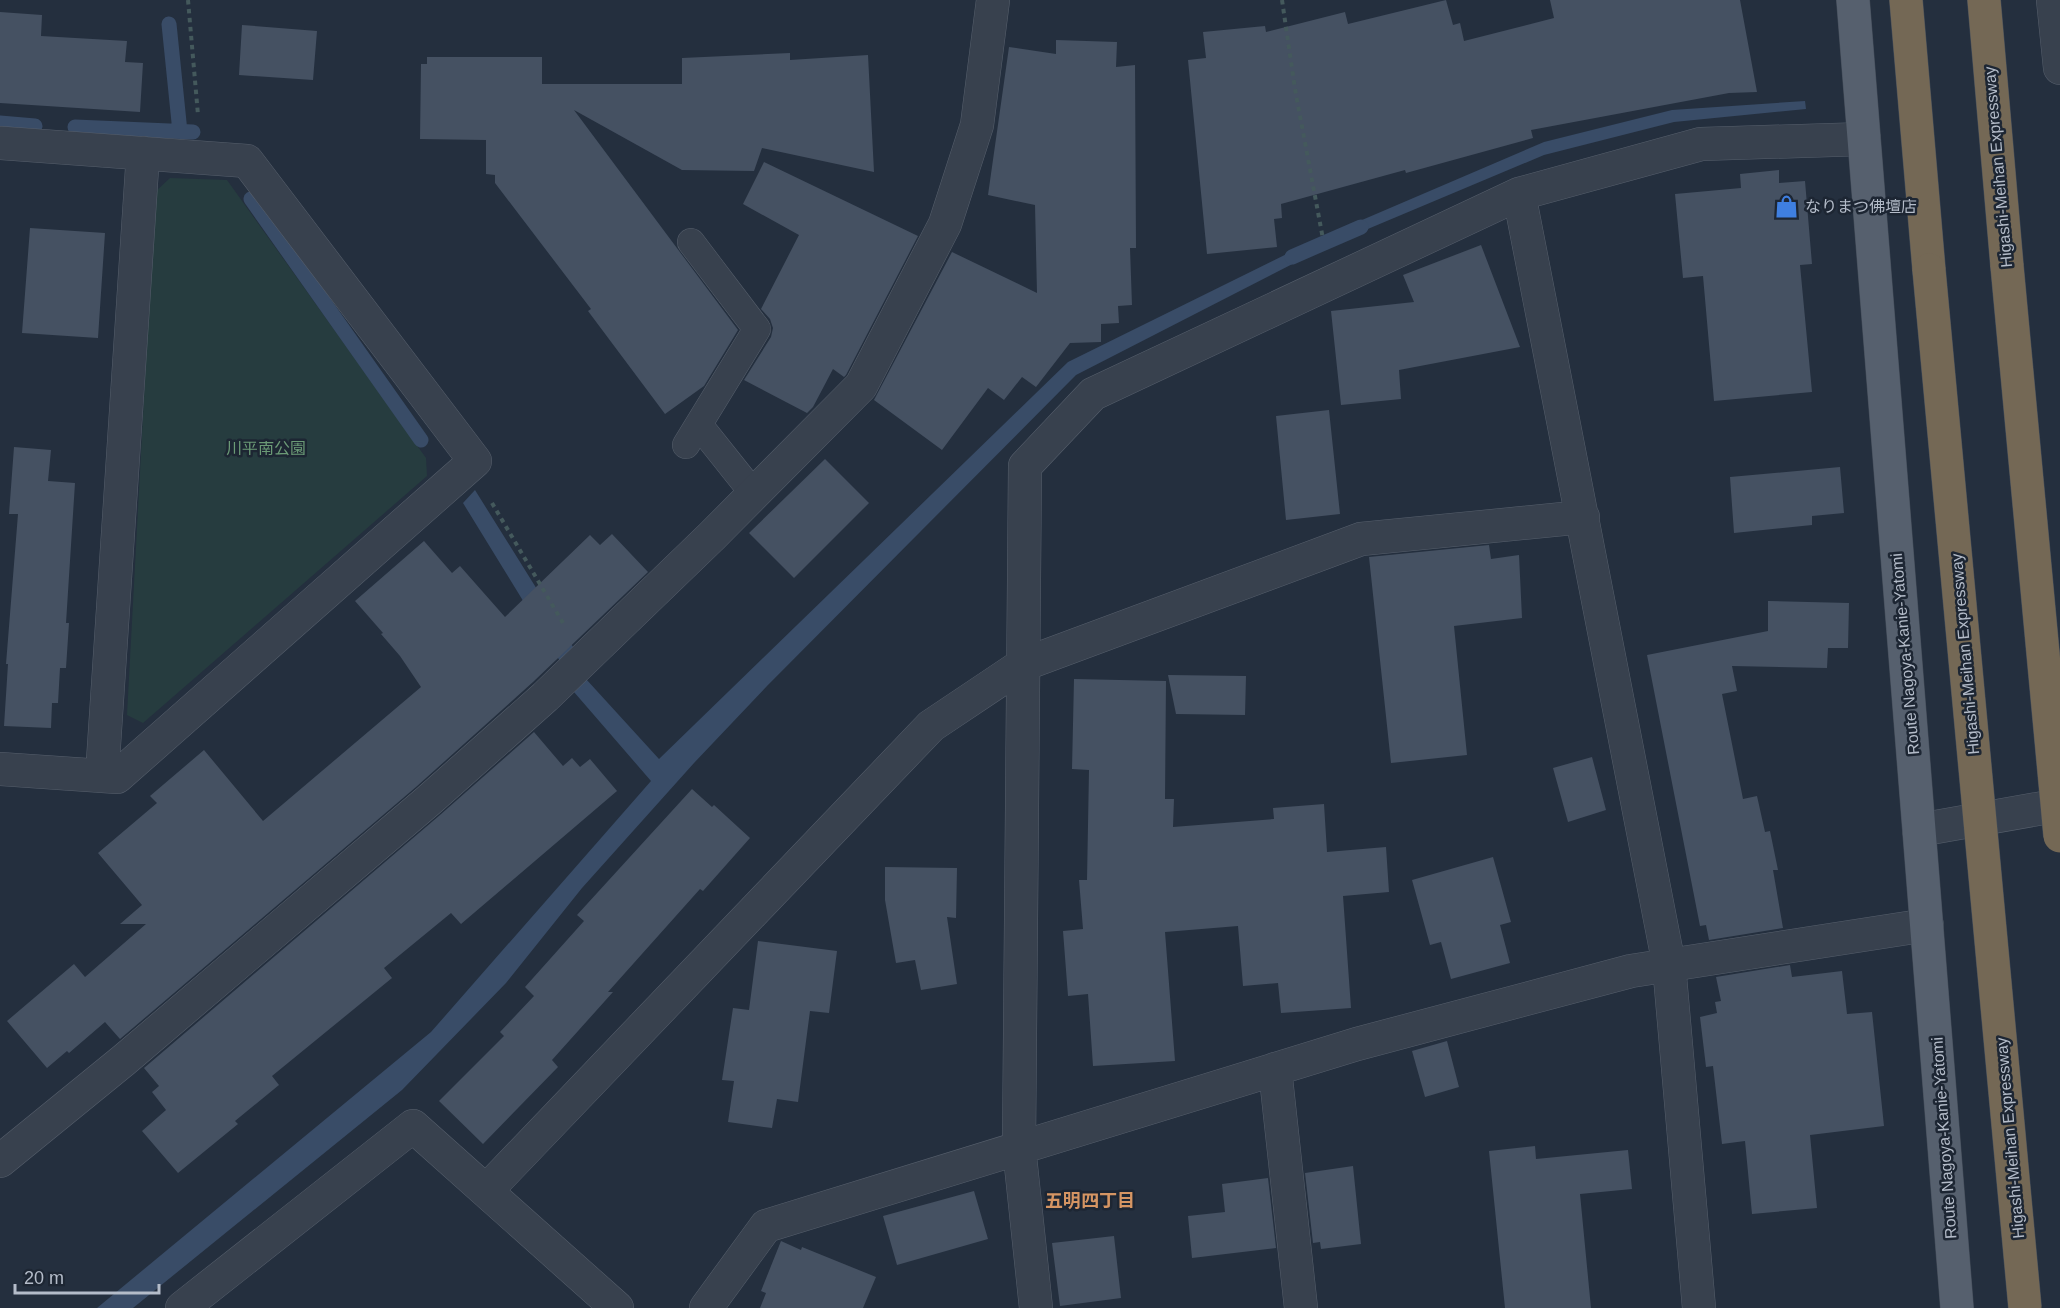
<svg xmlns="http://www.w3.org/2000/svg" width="2060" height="1308" viewBox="0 0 2060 1308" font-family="Helvetica,'Noto Sans JP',sans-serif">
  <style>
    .green { fill: #263c3f }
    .water { fill: #394c67 }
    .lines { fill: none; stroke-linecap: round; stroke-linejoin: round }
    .stream { stroke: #394c67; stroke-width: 15 }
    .building { fill: #455162 }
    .service-casing { stroke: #565f6c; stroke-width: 28 }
    .minor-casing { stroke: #565f6c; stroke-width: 34 }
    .primary-casing { stroke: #414a57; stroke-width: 34 }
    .motorway-casing { stroke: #434c59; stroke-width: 34 }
    .path { stroke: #44595c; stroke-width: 4; stroke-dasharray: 4.5 4.5; stroke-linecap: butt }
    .service { stroke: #38414e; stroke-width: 27 }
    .minor { stroke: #38414e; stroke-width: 33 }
    .primary { stroke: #56606e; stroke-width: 33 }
    .motorway { stroke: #746855; stroke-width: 33 }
    .motorway-bridge-casing { stroke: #434c59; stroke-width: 34; stroke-linecap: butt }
    .motorway-bridge { stroke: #746855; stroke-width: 33 }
    .labels { text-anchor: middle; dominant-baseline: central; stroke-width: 5; stroke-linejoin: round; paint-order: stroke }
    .street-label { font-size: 16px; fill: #b4bcc9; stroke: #1d2633 }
    .poi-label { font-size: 16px; fill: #b4bcc9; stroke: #1d2633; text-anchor: start }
    .park-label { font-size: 16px; fill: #6b9a76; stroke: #1d2633 }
    .neighbourhood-label { font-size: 18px; font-weight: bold; fill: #d59563; stroke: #1d2633 }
  </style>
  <rect width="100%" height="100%" fill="#242f3e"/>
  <path class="green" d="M170 178 227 180 426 458 427 476 143 723 127 715 155 192Z"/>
  <path class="water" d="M1805 101 1806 109 1674 122 1544 155 1344 239 1341 229 1544 142 1672 110Z
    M1311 242 1312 254 1076 375 767 686 694 763 582 888 506 983 402 1090 133 1308H97L431 1032 651 781 574 692 586 679 659 759 1068 362Z
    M475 490 578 655 563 666 463 503Z"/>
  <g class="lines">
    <path class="stream" d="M169 24 180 132
      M0 123 35 126
      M75 127 193 132
      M251 199 421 440
      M1292 257 1361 227"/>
  </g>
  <path class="building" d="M1446 0 1453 25 1460 23 1464 41 1554 18 1550 0H1740L1757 92 1729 93 1531 130 1533 138 1406 173 1405 170 1281 204 1282 218 1274 219 1277 247 1207 254 1188 60 1206 58 1203 32 1265 26 1266 32 1345 12 1348 24Z
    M0 12 42 15 41 36 127 41 125 62 143 63 140 112 0 103Z
    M242 25 317 31 313 80 239 75Z
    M1056 40 1117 42 1116 67 1135 65 1136 248H1130L1132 305 1118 306 1119 323 1101 324V342L1070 343 1036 387 1022 377 1004 400 988 388 942 450 874 400 952 252 1037 293 1035 205 988 195 1009 47 1056 54Z
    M790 53V60L868 55 874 172 762 148 754 171 682 170 574 110 738 330 704 386 665 414 588 311 591 309 495 183V175L486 174V140L420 139 421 64H427V57H542V84H682V58Z
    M764 162 918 236 846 375 844 377 833 369 813 407 807 413 744 380 771 337 773 328 770 319 761 309 799 235 743 204Z
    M1779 170V183L1805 181 1812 264 1800 265 1812 392 1714 401 1703 276 1683 278 1675 194 1741 188 1740 174Z
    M30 228 105 233 98 338 22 333Z
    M1481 245 1520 347 1399 370 1401 399 1341 405 1331 311 1414 302 1403 275Z
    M1329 410 1340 514 1286 520 1276 416Z
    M14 447 51 450 48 481 75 483 66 623H69L66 668H60L58 703H52L51 728 4 726 8 664H6L18 514H9Z
    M825 459 869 503 794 578 749 533Z
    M1840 467 1844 513 1812 516V525L1734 533 1730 477Z
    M612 534 648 572 533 682 416 787 120 1039 105 1022 69 1053 67 1051 47 1068 7 1021 74 964 85 977 146 924H120L142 905 98 853 157 803 150 796 204 750 263 821 421 687 400 656 381 634 383 633 355 601 424 541 452 573 460 566 505 617 590 535 600 545Z
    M1489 545 1491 559 1519 555 1522 618 1454 626 1467 755 1391 763 1369 557Z
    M1768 601 1849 603 1848 648H1828L1827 668 1732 666 1737 691 1722 694 1743 799 1757 796 1765 832 1770 831 1778 870H1773L1783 928 1709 940 1706 925 1700 926 1647 655 1768 631Z
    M1168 675 1246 676 1245 715 1176 714Z
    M1074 679 1166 681 1165 799H1174L1173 827 1274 819 1273 808 1324 804 1327 852 1386 847 1389 892 1343 896 1351 1008 1281 1013 1278 983 1243 986 1238 926 1165 932 1175 1061 1093 1066 1088 994 1068 996 1063 931 1083 929 1079 880H1087L1089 770 1072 769Z
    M534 732 563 766 572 758 580 767 590 759 617 791 461 924 451 913 384 968 392 978 272 1076 279 1085 235 1121 238 1124 178 1173 142 1131 166 1110 152 1092 159 1086 144 1068 440 815Z
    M1592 757 1606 810 1568 822 1553 768Z
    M692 789 712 807 714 805 750 838 703 891 700 889 608 992H613L552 1060 558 1067 483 1144 439 1101 504 1036 500 1032 534 996 525 987 584 921 577 915Z
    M1493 857 1511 922 1500 925 1510 963 1451 979 1441 942 1430 945 1412 880Z
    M885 867 957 868 956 918 947 917 957 984 921 990 915 960 896 963 885 900Z
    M758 941 837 951 829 1013 810 1011 798 1102 777 1099 772 1128 728 1122 734 1081 722 1080 733 1008 749 1010Z
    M1790 965 1792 977 1842 971 1847 1014 1872 1012 1884 1126 1810 1135 1817 1208 1752 1214 1745 1141 1722 1144 1713 1066 1706 1067 1700 1017 1717 1013 1715 1002 1721 1001 1716 977Z
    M1447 1041 1459 1087 1425 1097 1412 1051Z
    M1535 1146 1536 1159 1628 1150 1632 1189 1580 1194 1591 1308H1505L1489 1151Z
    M1353 1166 1361 1244 1321 1249 1320 1242 1313 1243 1305 1173Z
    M1268 1178 1276 1248 1192 1258 1188 1216 1225 1212 1222 1184Z
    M974 1191 988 1239 897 1265 883 1216Z
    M1114 1236 1121 1298 1060 1306 1052 1243Z
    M781 1241 801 1250 802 1247 876 1277 863 1308H760L766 1293 761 1291Z"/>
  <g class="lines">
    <defs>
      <path id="service" d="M699 425 754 494
        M686 445 757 329 691 242"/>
      <path id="minor" d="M2053 0 2060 68
        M0 143 247 161 475 461 117 777 0 769
        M1519 194 1669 965 1699 1308
        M102 776 143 153
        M1919 830 2060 805
        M1275 1069 1301 1308
        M0 1161 124 1060 428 801 545 697 712 536 861 386 945 224 977 125 993 0
        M486 1191 931 726 1022 665 1361 539 1583 517
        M182 1308 413 1126 617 1308
        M706 1308 766 1226 1357 1044 1631 971 1927 925
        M1036 1308 1019 1147 1025 466 1093 394 1519 194 1701 144 1864 139"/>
      <path id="primary" d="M1853 0 1957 1308"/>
      <path id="motorway" d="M1906 0 1929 270
        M1984 0 2007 266"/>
    </defs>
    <use href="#service" class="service-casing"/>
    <use href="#minor" class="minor-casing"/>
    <use href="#primary" class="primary-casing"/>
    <use href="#motorway" class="motorway-casing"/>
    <path class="path" d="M188 0 198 115
      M1282 0 1295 89 1323 239
      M492 503 563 623"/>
    <use href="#service" class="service"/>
    <use href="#minor" class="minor"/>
    <use href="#primary" class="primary"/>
    <use href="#motorway" class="motorway"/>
    <defs>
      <path id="motorway-bridge" d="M2007 266 2060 836
        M1929 270 2025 1308"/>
    </defs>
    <use href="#motorway-bridge" class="motorway-bridge-casing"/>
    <use href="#motorway-bridge" class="motorway-bridge"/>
  </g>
  <defs>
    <symbol id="shop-bare" viewBox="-9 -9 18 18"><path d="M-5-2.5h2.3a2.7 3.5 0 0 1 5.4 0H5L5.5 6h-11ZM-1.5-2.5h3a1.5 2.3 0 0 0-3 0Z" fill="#3f7fe0" stroke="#1d2633" stroke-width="2.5" paint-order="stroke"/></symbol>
  </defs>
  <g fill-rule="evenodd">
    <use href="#shop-bare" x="1770" y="190" width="33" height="33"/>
  </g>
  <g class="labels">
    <g class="street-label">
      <text transform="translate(1998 167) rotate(-95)">Higashi-Meihan Expressway</text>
      <text transform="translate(1905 654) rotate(-95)">Route Nagoya-Kanie-Yatomi</text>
      <text transform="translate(1965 654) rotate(-95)">Higashi-Meihan Expressway</text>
      <text transform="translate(1944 1138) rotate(-94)">Route Nagoya-Kanie-Yatomi</text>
      <text transform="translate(2010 1138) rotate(-95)">Higashi-Meihan Expressway</text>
    </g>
    <g class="poi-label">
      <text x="1805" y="206">なりまつ佛壇店</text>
    </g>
    <g class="park-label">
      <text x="266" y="448">川平南公園</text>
    </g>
    <g class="neighbourhood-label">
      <text x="1090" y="1201">五明四丁目</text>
    </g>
  </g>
  <path d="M15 1284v9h144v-9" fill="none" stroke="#b4bcc9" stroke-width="3"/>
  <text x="24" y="1284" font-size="18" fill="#b4bcc9" stroke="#1d2633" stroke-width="4.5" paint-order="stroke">20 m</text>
</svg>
